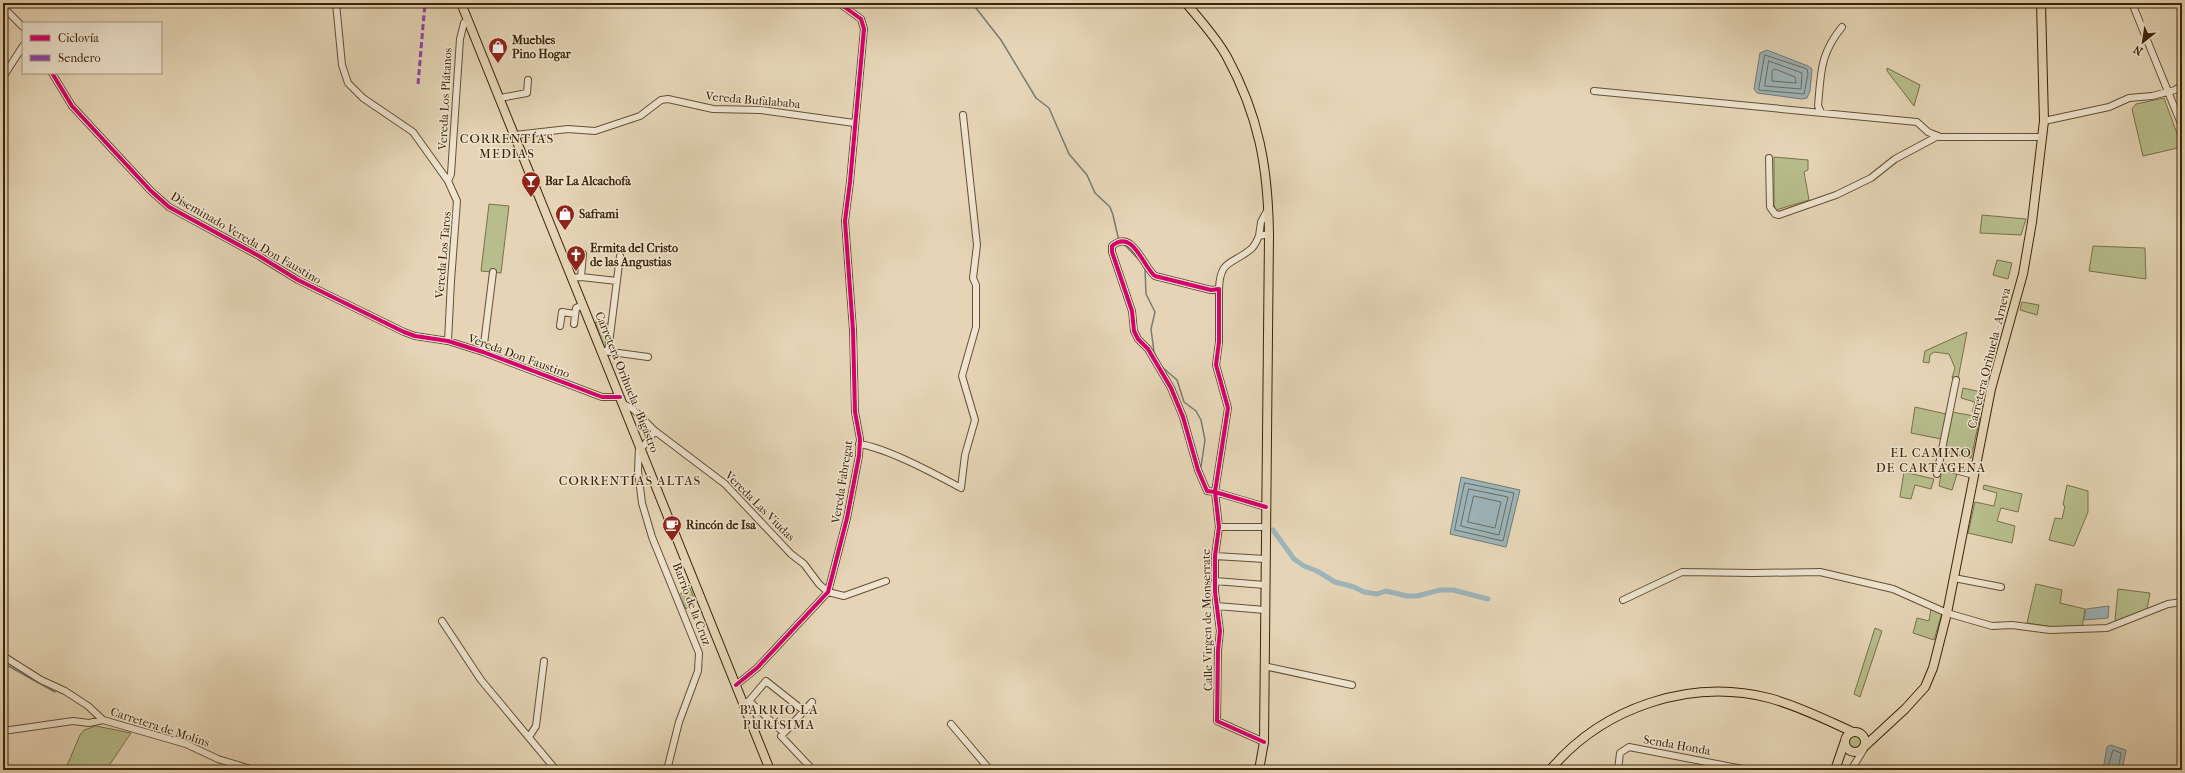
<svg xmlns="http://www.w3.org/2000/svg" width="2185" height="773" viewBox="0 0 2185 773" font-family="'IM FELL French Canon',serif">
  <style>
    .green { fill: #b7bd8c; stroke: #7a7049 }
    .water { fill: #9cb5ba; stroke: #767b72 }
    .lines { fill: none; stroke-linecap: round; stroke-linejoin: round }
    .shore { stroke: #6c6c60; stroke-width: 1 }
    .stream { stroke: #767b72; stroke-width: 1.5 }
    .canal { stroke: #9cb5ba; stroke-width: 5 }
    .minor-casing { stroke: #665032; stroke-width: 8 }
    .major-casing { stroke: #3c2406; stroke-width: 10 }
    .minor { stroke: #eee4d0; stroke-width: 6 }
    .major { stroke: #e5d5b6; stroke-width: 8 }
    .quiet { stroke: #8e44ad; stroke-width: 3; stroke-dasharray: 6 3; stroke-linecap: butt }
    .cycleway-casing { stroke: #eee4d0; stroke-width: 6 }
    .cycleway { stroke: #d6006c; stroke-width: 4 }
    .labels { text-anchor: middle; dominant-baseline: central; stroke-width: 3; stroke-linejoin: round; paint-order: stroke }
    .poi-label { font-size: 12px; font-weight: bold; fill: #3c2406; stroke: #eee4d0; text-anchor: start }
    .street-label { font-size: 12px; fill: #3c2406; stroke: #eee4d0 }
    .neighbourhood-label { font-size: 13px; letter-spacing: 1px; fill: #3c2406; stroke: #eee4d0 }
  </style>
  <rect width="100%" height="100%" fill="#e5d5b6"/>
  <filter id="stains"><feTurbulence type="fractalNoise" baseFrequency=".005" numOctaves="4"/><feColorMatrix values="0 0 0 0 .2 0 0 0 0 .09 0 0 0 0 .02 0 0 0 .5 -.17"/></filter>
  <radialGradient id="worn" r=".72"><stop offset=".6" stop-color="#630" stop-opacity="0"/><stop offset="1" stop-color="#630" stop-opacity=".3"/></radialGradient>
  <path class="green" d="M1887 68 1920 85 1914 106 1887 71Z
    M2164 98 2182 147 2143 156 2132 109 2136 104Z
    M1774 157 1808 160V170L1804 172 1809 200 1776 210 1774 205Z
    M489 204 509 206 501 273 481 271Z
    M1982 215 2026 219 2021 235 1980 233Z
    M2093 246 2145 248 2146 279 2089 271Z
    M1997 260 2012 263 2008 279 1993 275Z
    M2022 302 2039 305 2037 315 2020 310Z
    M595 322 610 324 608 347H604Z
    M1967 332 1958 379 1952 378 1955 368 1949 354 1934 352 1930 355 1929 363 1923 362 1925 351Z
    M1963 388 1986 393 1981 413 1972 412 1975 402 1961 398Z
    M1915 407 1946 414 1941 439 1911 433Z
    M1952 412 1980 417 1971 458 1945 452Z
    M1942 470 1957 474 1952 490 1939 486Z
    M1904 472 1934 479 1931 489 1915 485 1911 499 1900 497Z
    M1984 485 2022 494 2018 512 2001 508 1997 521 2015 526 2012 543 1968 533 1975 502 1994 506 1997 493 1983 489Z
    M2067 485 2088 491V512L2074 546 2049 540 2055 518 2062 519 2065 506 2063 505Z
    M2036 584 2062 590 2060 603 2085 609 2082 627 2059 628 2027 623Z
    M689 586 695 600 686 609 679 595Z
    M2118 589 2150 593 2147 609 2119 621 2115 620Z
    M1931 608 1942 613 1934 640 1913 633 1917 618 1929 621Z
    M1875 628 1882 631 1860 697 1854 694Z
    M96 726 131 733 106 770H65L80 735 84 730Z
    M1848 743a7 7 0 1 1 14 0a7 7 0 1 1-14 0Z"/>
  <path class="water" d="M1767 50 1808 66 1812 69 1810 91 1807 98 1802 99 1757 93 1754 89 1760 53Z
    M1461 477 1520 490 1506 547 1450 534Z
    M2109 606 2108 618 2084 620 2086 609Z
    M2110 745 2126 750 2122 770H2103L2107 747Z"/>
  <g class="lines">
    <path class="shore" d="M1765 55 1807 69 1808 74 1804 94 1759 90Z
      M1769 61 1802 73 1801 89 1765 86Z
      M1775 69 1795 77 1796 83 1772 81V71Z
      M1465 483 1514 493 1503 541 1455 530Z
      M1469 489 1508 497 1499 535 1461 526Z
      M1474 496 1501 502 1495 528 1468 522Z
      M2107 770 2113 750 2121 753 2118 770"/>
    <path class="stream" d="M972 3 1001 40 1036 98 1049 108 1069 154 1087 175 1095 193 1110 207 1113 215 1118 237 1120 240
      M1124 244 1141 262
      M1145 268 1146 294 1155 312 1151 329 1154 352 1159 362
      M1162 367 1177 380 1184 402 1196 411 1201 420 1205 440 1201 467
      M3 663 55 692"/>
    <path class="canal" d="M1273 530 1294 559 1304 566 1317 571 1335 582 1354 587 1364 592 1377 594 1386 591 1407 596H1417L1440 590H1453L1488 599"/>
    <defs>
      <path id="minor" d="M336 3 342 65 348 83 363 98 413 132 448 181 457 201 451 281 448 341
        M2132 3 2182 126
        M3 7 23 27
        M52 73 72 106 151 191 169 207 259 256 298 280 404 332 415 336 448 341 483 352 602 397H620
        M3 77 23 46
        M1594 91 1917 122 1928 132 1940 137H2043
        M500 98 527 93 528 80
        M1821 112 1818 106C1821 72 1820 54 1842 27
        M2044 121 2109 107 2129 98 2152 96 2175 90 2182 85
        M515 135 568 129 595 131 640 116 661 100 668 99 713 109 761 110 854 123
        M1769 158 1770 207 1775 214 1779 215 1836 195 1871 178 1895 159 1938 136
        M448 181 451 174 460 39 464 23 468 20
        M1259 236 1261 222 1268 209
        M581 277 583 254
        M572 278 581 277 617 281
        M1219 289C1220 259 1232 265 1251 249 1255 246 1257 240 1259 236L1269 234
        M574 324 576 308 583 305
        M560 326 562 312 575 314
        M604 351 648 357
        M483 352 493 272
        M608 352 620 256
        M623 404 633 409 655 431 725 484 791 554 804 564 819 584 828 592 844 596 886 581
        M859 444C887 448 935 474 961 488L965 455 975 420 962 376 976 327V285L973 278 977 245 963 115
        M639 447 638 471 642 503 652 537 699 653 698 671 679 722 667 770
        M641 449 655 431
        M1939 466 1974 475
        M1937 474 1956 380
        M1219 527H1266
        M1215 556 1265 559
        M1954 578 2001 587
        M1215 581 1265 585
        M1623 600 1682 572 1753 573 1820 572 1893 589 1947 613 1992 626 2012 625 2050 630 2107 628 2168 604 2182 602
        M1217 606 1265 610
        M442 621 481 680 556 770
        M3 656 41 680 65 691 88 706 103 720 186 744 218 759 254 770
        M1264 666 1352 685
        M736 685 757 668 828 592 847 518 859 456 860 439 855 412 853 330 845 221 850 182 864 29 861 19 839 3
        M749 701 766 681 804 711
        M743 704 749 701 784 733 781 736 813 770
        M951 724 990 770
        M3 731 73 721 89 723 103 720
        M784 733 812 702
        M529 737 536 726 544 661
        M1264 742 1217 721 1218 650 1220 631 1215 592V556L1219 527 1215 492 1228 408 1216 365 1219 342V289L1211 290 1155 276C1143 267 1133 228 1112 246V252L1132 311 1134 331 1138 339 1148 349 1171 388 1183 417 1198 470 1207 491 1215 492 1266 507
        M1618 770 1620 753 1629 747 1748 770
        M1851 770 1864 749"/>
      <path id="major" d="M461 3 770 770
        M1186 3C1200 20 1216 37 1227 57 1259 116 1268 167 1269 234L1264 742 1259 770
        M1845 742a10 10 0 1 1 20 0a10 10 0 1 1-20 0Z
        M1865 746 1905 709 1925 687 1933 668 1947 613 1991 389 2023 274 2032 222 2044 121 2041 3
        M1550 770C1603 707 1690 678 1769 698 1799 706 1826 720 1853 732
        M1835 770 1845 741"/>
    </defs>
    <use href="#minor" class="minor-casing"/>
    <use href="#major" class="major-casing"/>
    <use href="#minor" class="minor"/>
    <use href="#major" class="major"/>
    <path class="quiet" d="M418 84 425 3"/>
    <defs>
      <path id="cycleway" d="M52 73 72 106 151 191 169 207 259 256 298 280 404 332 415 336 448 341 483 352 602 397H620
        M736 685 757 668 828 592 847 518 859 456 860 439 855 412 853 330 845 221 850 182 864 29 861 19 839 3
        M1264 742 1217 721 1218 650 1220 631 1215 592V556L1219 527 1215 492 1228 408 1216 365 1219 342V289L1211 290 1155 276C1143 267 1133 228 1112 246V252L1132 311 1134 331 1138 339 1148 349 1171 388 1183 417 1198 470 1207 491 1215 492 1266 507"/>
    </defs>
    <use href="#cycleway" class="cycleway-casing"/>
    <use href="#cycleway" class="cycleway"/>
  </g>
  <defs>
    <symbol id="shop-pin" viewBox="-11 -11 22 30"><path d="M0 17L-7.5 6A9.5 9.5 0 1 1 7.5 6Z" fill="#8f2418" stroke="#eee4d0"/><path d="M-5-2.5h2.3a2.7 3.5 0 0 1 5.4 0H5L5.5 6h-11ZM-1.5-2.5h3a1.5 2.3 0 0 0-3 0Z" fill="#fff"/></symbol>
    <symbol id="bar-pin" viewBox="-11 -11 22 30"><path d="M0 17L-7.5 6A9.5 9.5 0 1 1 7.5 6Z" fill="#8f2418" stroke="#eee4d0"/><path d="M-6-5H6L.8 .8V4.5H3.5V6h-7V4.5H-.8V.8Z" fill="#fff"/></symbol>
    <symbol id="church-pin" viewBox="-11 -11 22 30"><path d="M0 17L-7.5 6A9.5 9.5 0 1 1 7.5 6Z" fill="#8f2418" stroke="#eee4d0"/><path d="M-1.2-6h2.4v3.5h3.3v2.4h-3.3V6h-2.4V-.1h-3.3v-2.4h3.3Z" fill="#fff"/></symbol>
    <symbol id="cafe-pin" viewBox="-11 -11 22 30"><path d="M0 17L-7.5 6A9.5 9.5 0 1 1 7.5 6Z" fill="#8f2418" stroke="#eee4d0"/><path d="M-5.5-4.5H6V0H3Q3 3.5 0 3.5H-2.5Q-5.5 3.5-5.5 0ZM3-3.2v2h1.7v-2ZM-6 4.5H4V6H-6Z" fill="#fff"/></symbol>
  </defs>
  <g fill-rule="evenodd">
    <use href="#shop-pin" x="487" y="36" width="22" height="30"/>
    <use href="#bar-pin" x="520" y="170" width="22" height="30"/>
    <use href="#shop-pin" x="554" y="203" width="22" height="30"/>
    <use href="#church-pin" x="565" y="244" width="22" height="30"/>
    <use href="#cafe-pin" x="661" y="514" width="22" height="30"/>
  </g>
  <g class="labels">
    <g class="poi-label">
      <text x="512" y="40">Muebles<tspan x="512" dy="14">Pino Hogar</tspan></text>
      <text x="545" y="181">Bar La Alcachofa</text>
      <text x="579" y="214">Saframi</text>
      <text x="590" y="248">Ermita del Cristo<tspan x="590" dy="14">de las Angustias</tspan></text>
      <text x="686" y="525">Rincón de Isa</text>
    </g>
    <g class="street-label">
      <text transform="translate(445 99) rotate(-87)">Vereda Los Plátanos</text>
      <text transform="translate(753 100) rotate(5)">Vereda Bufalababa</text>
      <text transform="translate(246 238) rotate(30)">Diseminado Vereda Don Faustino</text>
      <text transform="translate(443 255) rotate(-85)">Vereda Los Taros</text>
      <text transform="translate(519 356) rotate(20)">Vereda Don Faustino</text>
      <text transform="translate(1989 358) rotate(-76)">Carretera Orihuela - Arneva</text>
      <text transform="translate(627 382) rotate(68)">Carretera Orihuela - Bigastro</text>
      <text transform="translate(842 482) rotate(-81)">Vereda Fabregat</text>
      <text transform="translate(760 506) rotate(45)">Vereda Las Viudas</text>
      <text transform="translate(692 604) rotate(69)">Barrio de la Cruz</text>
      <text transform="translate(1207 620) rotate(-91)">Calle Virgen de Monserrate</text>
      <text transform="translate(160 727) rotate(18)">Carretera de Molins</text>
      <text transform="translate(1677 745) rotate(10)">Senda Honda</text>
    </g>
    <g class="neighbourhood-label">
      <text x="507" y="138">CORRENTÍAS<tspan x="507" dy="15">MEDIAS</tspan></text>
      <text x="1931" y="452">EL CAMINO<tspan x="1931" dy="15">DE CARTAGENA</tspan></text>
      <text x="630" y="480">CORRENTÍAS ALTAS</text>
      <text x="779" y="709">BARRIO LA<tspan x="779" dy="15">PURÍSIMA</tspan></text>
    </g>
  </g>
  <rect width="2185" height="773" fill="none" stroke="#e5d5b6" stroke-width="16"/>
  <rect x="4" y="4" width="2177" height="765" fill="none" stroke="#3c2406" stroke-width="2"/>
  <rect x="8" y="8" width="2169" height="757" fill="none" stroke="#3c2406"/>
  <rect x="22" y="22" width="140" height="52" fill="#eee4d0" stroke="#a7977f"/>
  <rect x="30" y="35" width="20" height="6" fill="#d6006c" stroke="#a7977f"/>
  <text x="58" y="42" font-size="12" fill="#3c2406">Ciclovía</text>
  <rect x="30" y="55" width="20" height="6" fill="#8e44ad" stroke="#a7977f"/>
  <text x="58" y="62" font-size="12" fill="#3c2406">Sendero</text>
  <g transform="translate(2143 42) rotate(210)" stroke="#eee4d0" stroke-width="3" paint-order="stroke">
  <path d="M0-3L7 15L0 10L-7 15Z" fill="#3c2406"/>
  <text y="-6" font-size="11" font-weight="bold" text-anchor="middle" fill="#3c2406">N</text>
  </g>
  <rect width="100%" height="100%" filter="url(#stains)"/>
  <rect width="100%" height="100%" fill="url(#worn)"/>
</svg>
